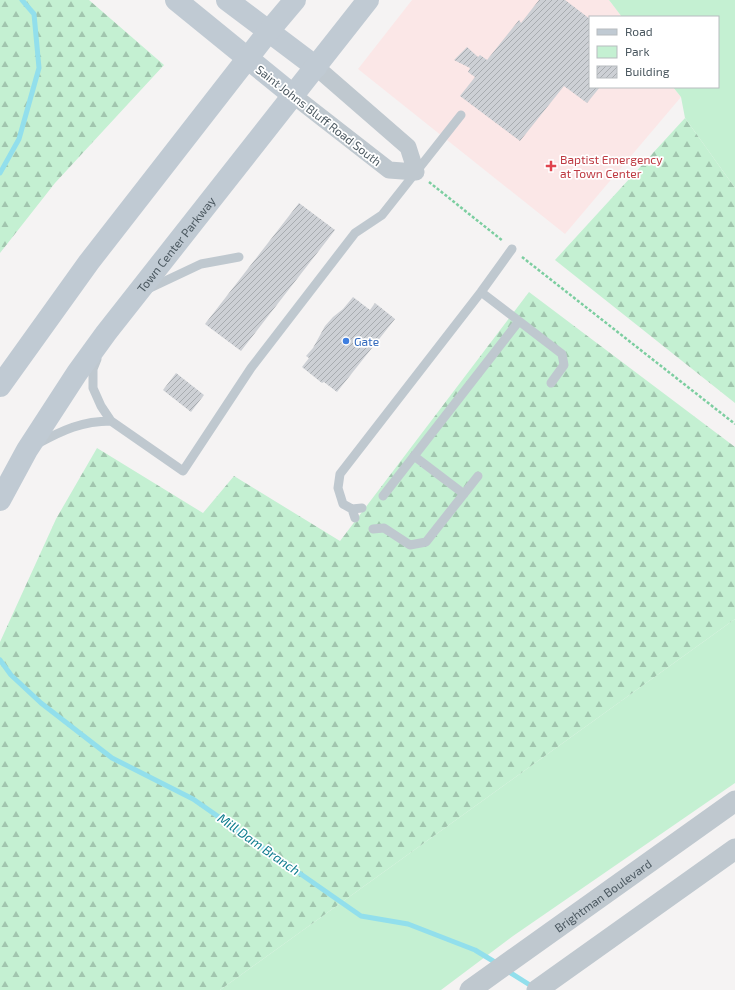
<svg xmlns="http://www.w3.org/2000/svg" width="735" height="990" viewBox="0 0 735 990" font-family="'Exo 2',sans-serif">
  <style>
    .medical { fill: #fbe7e7 }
    .green { fill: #c4f0d2 }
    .forest { fill: url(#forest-firs) }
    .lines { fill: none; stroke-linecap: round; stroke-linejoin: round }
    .stream { stroke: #92dfec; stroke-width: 5 }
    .building { fill: url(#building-hatch) }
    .path { stroke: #7ccea0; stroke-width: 2.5; stroke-dasharray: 3 2; stroke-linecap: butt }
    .service { stroke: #bfc8cf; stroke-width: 9 }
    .minor { stroke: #bfc8cf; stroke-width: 17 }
    .tertiary { stroke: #bfc8cf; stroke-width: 21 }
    .secondary { stroke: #c0cad3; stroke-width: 22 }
    .health-dot { fill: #e0444e; stroke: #fff; stroke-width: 1.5 }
    .shop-dot { fill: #3f7fe0; stroke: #fff; stroke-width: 1.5 }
    .labels { text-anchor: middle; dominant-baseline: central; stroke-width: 3.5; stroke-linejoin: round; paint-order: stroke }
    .street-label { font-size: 12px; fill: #4b5860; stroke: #fff }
    .health-label { font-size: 12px; fill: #be3a42; stroke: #fff; text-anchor: start }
    .shop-label { font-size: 12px; fill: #366cbe; stroke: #fff; text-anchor: start }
    .water-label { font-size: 13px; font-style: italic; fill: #0f7d8f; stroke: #fff }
  </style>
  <defs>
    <pattern id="forest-firs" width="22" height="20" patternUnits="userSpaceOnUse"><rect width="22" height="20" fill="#c4f0d2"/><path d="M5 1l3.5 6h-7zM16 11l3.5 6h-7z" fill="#a1c5ae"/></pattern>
    <pattern id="building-hatch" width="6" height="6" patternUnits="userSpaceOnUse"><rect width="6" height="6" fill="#cdd0d5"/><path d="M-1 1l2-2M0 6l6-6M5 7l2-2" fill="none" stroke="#a8acb0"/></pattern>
  </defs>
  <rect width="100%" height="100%" fill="#f5f3f3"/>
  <path class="medical" d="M412 0H609L622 17H590V87H673L681 97 565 234 358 69Z"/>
  <path class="green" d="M609 0H735V188L685 118 681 97 673 87H718V17H622Z
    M735 619V783L513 936 441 990H220Z"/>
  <path class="forest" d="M0 0H89L164 65 55 183 0 253Z
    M685 118 735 188V403L555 260Z
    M529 292 735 447V619L220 990H0V642L56 519 97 448 203 513 234 476 340 541Z"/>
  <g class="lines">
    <path class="stream" d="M0 173 19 139 39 68 34 14 22 0
      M0 660 11 675 41 703 112 758 193 799 361 916 408 924 475 950 498 964
      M506 970 533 987"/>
  </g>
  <path class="building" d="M539 0H565L590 19V43L588 45 590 46V87H600L587 103 564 86 520 141 460 96 475 77 468 72 470 68 454 60 467 47 478 57 480 55 487 60 519 20 521 23Z
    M299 203 335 230 241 351 205 324Z
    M353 297 370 310 375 303 395 319 337 392 324 382 322 383 302 367 309 358 306 356 313 348 325 326 333 317 343 309Z
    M176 373 204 395 191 412 163 390Z"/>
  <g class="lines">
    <path class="path" d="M429 182 503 241
      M522 257 735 424"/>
    <path class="service" d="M148 289 201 264 239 257
      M481 292 562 354 564 365 551 383
      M97 359 93 369V388L101 406 111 421 183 471 251 368 355 233 382 215 461 115
      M37 444C63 430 82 421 111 421
      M414 456 464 494
      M383 496 519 321
      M352 509 362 508
      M355 518 352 509 343 504 338 488 340 474 481 292 512 249
      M373 529 384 528 410 545 426 542 478 476"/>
    <path class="minor" d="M294 96 389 170 416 172 408 147 316 67"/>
    <g class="tertiary">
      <path id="s1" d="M470 990 735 801"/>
      <path d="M537 990 735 849"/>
    </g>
    <g class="secondary">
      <path d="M176 0 294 96"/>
      <path d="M227 0 316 67"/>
      <path d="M0 386 89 262 268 32 295 0"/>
      <path id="s2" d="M0 500 27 450 77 373 106 333 368 0"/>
    </g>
  </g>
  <path class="health-dot" d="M549 160h4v4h4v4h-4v4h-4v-4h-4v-4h4z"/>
  <circle class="shop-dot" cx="346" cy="341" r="4"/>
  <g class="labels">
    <g class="street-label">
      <text transform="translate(319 115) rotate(38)">Saint Johns Bluff Road South</text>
      <text stroke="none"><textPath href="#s2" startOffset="311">Town Center Parkway</textPath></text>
      <text stroke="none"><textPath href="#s1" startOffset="163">Brightman Boulevard</textPath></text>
    </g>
    <g class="health-label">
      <text x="560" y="159">Baptist Emergency<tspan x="560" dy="14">at Town Center</tspan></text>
    </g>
    <g class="shop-label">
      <text x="354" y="341">Gate</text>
    </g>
    <g class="water-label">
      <text transform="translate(259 844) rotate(35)">Mill Dam Branch</text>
    </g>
  </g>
  <rect x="589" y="16" width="130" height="72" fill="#ffffff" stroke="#b7bcbf"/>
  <rect x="597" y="29" width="20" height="6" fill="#c0cad3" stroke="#b7bcbf"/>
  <text x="625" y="36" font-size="12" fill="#4b5860">Road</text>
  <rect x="597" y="46" width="20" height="12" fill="#c4f0d2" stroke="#b7bcbf"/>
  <text x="625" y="56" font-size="12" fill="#4b5860">Park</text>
  <rect x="597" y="66" width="20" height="12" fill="url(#building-hatch)" stroke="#b7bcbf"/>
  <text x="625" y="76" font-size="12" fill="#4b5860">Building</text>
</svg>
